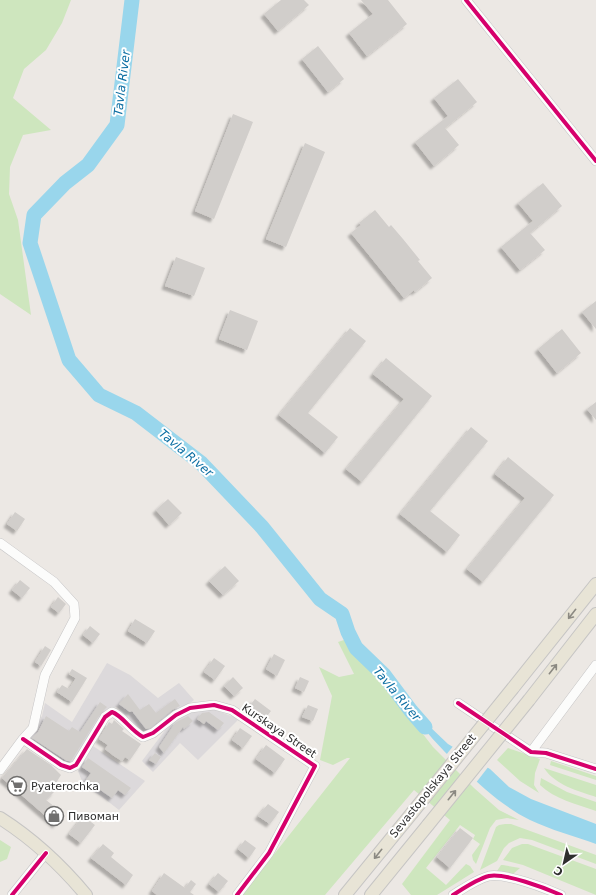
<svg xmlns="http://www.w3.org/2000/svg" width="596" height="895" viewBox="0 0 596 895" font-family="'DejaVu Sans',sans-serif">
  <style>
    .industrial { fill: #dcd9db }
    .green { fill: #cee6be }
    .water { fill: #99d6ec }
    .pier { fill: #ece8e4 }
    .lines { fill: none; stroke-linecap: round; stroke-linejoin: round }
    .river { stroke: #99d6ec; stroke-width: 15 }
    .building { fill: #d1cecb; filter: url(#shadow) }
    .minor-casing { stroke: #c5c4c5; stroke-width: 10 }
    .major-casing { stroke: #c6c5c4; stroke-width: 14 }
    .minor { stroke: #fcfcfb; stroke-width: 9 }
    .major { stroke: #e8e4d6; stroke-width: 12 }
    .major-bridge-casing { stroke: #c6c5c4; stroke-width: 14; stroke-linecap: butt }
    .major-bridge { stroke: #e8e4d6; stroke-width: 12 }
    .cycleway-casing { stroke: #fff; stroke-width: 6 }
    .cycleway { stroke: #d6006c; stroke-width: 4 }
    .oneway { stroke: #8b8982 }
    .labels { text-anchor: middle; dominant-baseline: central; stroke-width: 4; stroke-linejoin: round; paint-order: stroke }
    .street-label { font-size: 11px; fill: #2e2e2e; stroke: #fff }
    .poi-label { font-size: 11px; fill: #2e2e2e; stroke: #fff; text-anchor: start }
    .water-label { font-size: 12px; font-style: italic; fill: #0d6fa3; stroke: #fff }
  </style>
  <defs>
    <filter id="shadow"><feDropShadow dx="-3.5" dy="3.5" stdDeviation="1" flood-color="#0004"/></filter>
  </defs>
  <rect width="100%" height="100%" fill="#ece8e4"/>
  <path class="industrial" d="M107 663 130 675 158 698 179 683 194 700 151 732 144 734 117 707 109 708 76 761 67 764 29 739 42 716 45 703 72 722Z
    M210 708 239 719 198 760 180 743 153 772 142 761 172 721 193 710Z
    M93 746 145 781 119 810 101 796 84 786 78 771Z"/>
  <path class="green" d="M0 0H71L62 23 46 50 24 69 13 98 51 130 23 135 10 167 9 194 18 220 31 315 0 294Z
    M344 640 384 684 433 747 474 788 499 810 519 820 507 818 496 820 490 828 476 864 473 860 472 855 480 844 473 839 475 835 460 825 426 868 446 885 466 864 470 866 474 872 437 895H411L402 884 450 820 414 790 325 895H242L350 758H347L333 765 320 760 332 696 319 667 339 677 354 674 338 642Z
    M508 748 540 759 535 773 534 785 539 793 520 781 497 760Z
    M551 761 596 776V780L550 765Z
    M544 768 596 785V797C578 791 555 785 544 768Z
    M541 778 567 792 596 802V811C577 804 554 799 540 785Z
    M505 824H511L596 855V864L532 840 520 838 509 843 504 848 497 861 480 870 496 827 499 825Z
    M0 840 11 847 7 859 0 862Z
    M522 844H528L596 869V895L523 865 503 860 512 848Z
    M501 865H503L520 868 513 874 497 871Z"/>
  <path class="water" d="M411 711 427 724 448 744 490 769 509 787 531 799 596 824V844C574 836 551 830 530 820 504 807 483 788 462 768 443 751 426 733 411 711Z"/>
  <path class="pier" d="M454 745 489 766 475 784 446 755Z"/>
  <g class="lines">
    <path class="river" d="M132 0 117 125 88 165 65 183 34 215 30 243 69 360 99 395 136 413 201 463 262 527 320 599 342 614 348 632 356 648 384 675 411 711 425 727"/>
  </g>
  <path class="building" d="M281 0H304L309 5 278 31 264 14Z
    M361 0H388L407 24 367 56 349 33 373 14Z
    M318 46 344 79 328 92 302 59Z
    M458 79 477 102 445 128 459 145 434 166 415 142 448 116 434 98Z
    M233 114 253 122 214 219 195 211Z
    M305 143 325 152 286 247 266 239Z
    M543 183 562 206 530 233 545 250 520 270 501 247 533 221 518 203Z
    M375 210 389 227 391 225 403 239 420 260 418 261 432 278 415 292 414 290 404 298 351 233 361 225 359 223Z
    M176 257 205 268 194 296 165 286Z
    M596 301V329L582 312Z
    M230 310 258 321 247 350 219 339Z
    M350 328 366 341 308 413 338 437 325 453 279 415Z
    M562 329 581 353 557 373 538 349Z
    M386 358 432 396 362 482 346 469 404 399 373 374Z
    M596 402V420L587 409Z
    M471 427 488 441 430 511 460 535 447 552 400 514Z
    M508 457 554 495 483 582 467 569 525 498 495 474Z
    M168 499 182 513 169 525 156 510Z
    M15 512 25 519 17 531 7 524Z
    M225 566 239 581 223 595 209 581Z
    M20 580 30 588 22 598 12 590Z
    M58 597 66 604 59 613 51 607Z
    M135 619 155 631 147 643 128 631Z
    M90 626 100 634 93 643 83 635Z
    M45 646 51 650 41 666 35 662Z
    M274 654 285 660 277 676 266 669Z
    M214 658 225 666 215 680 204 672Z
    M72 669 87 678 72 702 57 692 62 685 69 689 76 678 69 674Z
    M233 677 243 688 234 696 224 686Z
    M300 677 309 681 304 692 295 688Z
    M128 694 140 710 149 704 156 713 175 699 180 706 172 710 150 728 146 729 132 711 130 712 119 704Z
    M255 699 271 711 264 720 248 708Z
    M100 702 107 707 100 714 71 761H67L32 738 38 732 46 716 69 731 72 727 80 732Z
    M308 705 318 709 313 721 302 717Z
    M209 712 224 723 218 730 206 721 204 724 197 719 202 713Z
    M188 716 193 721 184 729 183 727 164 753 159 747 175 723Z
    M114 720 124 729 122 731 141 744 130 760 125 757 122 761 114 756 105 749 108 745 99 739 109 722 112 724Z
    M240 728 252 736 243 748 232 740Z
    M266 745 285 759 275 773 256 759Z
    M27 749 51 765 61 775 52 789 55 791 46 800 64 814 56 825 2 778Z
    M155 753 161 757 156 764 149 760Z
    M88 758 131 788 125 795 118 790 112 798 86 780 91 773 82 767Z
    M268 804 279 812 270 824 258 816Z
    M83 816 95 825 81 843 69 834Z
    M460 828 473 838 450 868 437 857Z
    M245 840 256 848 249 858 238 849Z
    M103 844 114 853 111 857 133 875 126 885 91 858Z
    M164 873 185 888 191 880 196 884 190 892 194 895H157L152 891Z
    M218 873 228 881 219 892 209 884Z"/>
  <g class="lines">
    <defs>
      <path id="minor" d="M466 0 596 161
        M0 543 54 582 74 604 75 618 45 675 33 728 23 739 0 770
        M458 703 531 752 546 753 596 769
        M23 739 61 765 70 768 76 765 105 717 112 712C123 716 130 730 143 737L153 733 176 715 190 708 214 705 232 710 315 766 269 853 237 895
        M531 752 596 665
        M12 895 46 853
        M453 895C464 888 477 879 489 876 506 873 545 888 561 895"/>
      <path id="major" d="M513 688 596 584
        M529 700 596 614
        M0 818C33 839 61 865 86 895
        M345 895 412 813
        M371 895 428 825"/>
    </defs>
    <use href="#minor" class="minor-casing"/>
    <use href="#major" class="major-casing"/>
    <use href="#minor" class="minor"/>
    <use href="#major" class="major"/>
    <defs>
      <path id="major-bridge" d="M412 813 513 688
        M428 825 529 700"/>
    </defs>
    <use href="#major-bridge" class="major-bridge-casing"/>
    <use href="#major-bridge" class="major-bridge"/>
    <defs>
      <path id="cycleway" d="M466 0 596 161
        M458 703 531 752 546 753 596 769
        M23 739 61 765 70 768 76 765 105 717 112 712C123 716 130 730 143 737L153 733 176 715 190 708 214 705 232 710 315 766 269 853 237 895
        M12 895 46 853
        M453 895C464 888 477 879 489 876 506 873 545 888 561 895"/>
    </defs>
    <use href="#cycleway" class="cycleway-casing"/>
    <use href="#cycleway" class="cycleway"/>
  </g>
  <defs><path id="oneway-shaft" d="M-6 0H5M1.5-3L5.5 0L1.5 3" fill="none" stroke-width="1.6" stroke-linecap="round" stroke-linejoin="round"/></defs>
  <g class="oneway">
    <use href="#oneway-shaft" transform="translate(572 614) rotate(128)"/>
    <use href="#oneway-shaft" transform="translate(553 669) rotate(-52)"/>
    <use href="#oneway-shaft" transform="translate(452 795) rotate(-51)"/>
    <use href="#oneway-shaft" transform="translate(378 854) rotate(129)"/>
  </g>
  <defs>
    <symbol id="supermarket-ring" viewBox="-11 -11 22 22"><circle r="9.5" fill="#fff" stroke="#706f6e" stroke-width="1.5"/><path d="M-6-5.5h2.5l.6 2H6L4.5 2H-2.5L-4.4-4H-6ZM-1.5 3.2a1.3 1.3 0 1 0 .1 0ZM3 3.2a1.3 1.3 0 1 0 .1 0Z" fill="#706f6e"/></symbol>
    <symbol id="shop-ring" viewBox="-11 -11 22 22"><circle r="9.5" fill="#fff" stroke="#706f6e" stroke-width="1.5"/><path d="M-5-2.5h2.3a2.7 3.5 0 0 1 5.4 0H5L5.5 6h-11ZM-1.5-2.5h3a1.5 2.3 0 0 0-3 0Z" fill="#706f6e"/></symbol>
  </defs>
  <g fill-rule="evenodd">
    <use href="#supermarket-ring" x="6" y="775" width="22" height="22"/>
    <use href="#shop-ring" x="43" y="805" width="22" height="22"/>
  </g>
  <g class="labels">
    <g class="street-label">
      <text transform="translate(279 731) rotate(34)">Kurskaya Street</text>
      <text transform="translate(433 786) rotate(-51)">Sevastopolskaya Street</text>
    </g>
    <g class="poi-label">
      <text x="31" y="786">Pyaterochka</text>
      <text x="68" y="816">Пивоман</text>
    </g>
    <g class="water-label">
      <text transform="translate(122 83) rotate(-83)">Tavla River</text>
      <text transform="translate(186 453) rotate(40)">Tavla River</text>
      <text transform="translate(397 694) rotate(50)">Tavla River</text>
    </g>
  </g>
  <g transform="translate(564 863) rotate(214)" stroke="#ffffff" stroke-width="3" paint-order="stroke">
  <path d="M0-3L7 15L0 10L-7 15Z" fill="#2e2e2e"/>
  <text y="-6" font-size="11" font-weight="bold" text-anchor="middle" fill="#2e2e2e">С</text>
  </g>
</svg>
